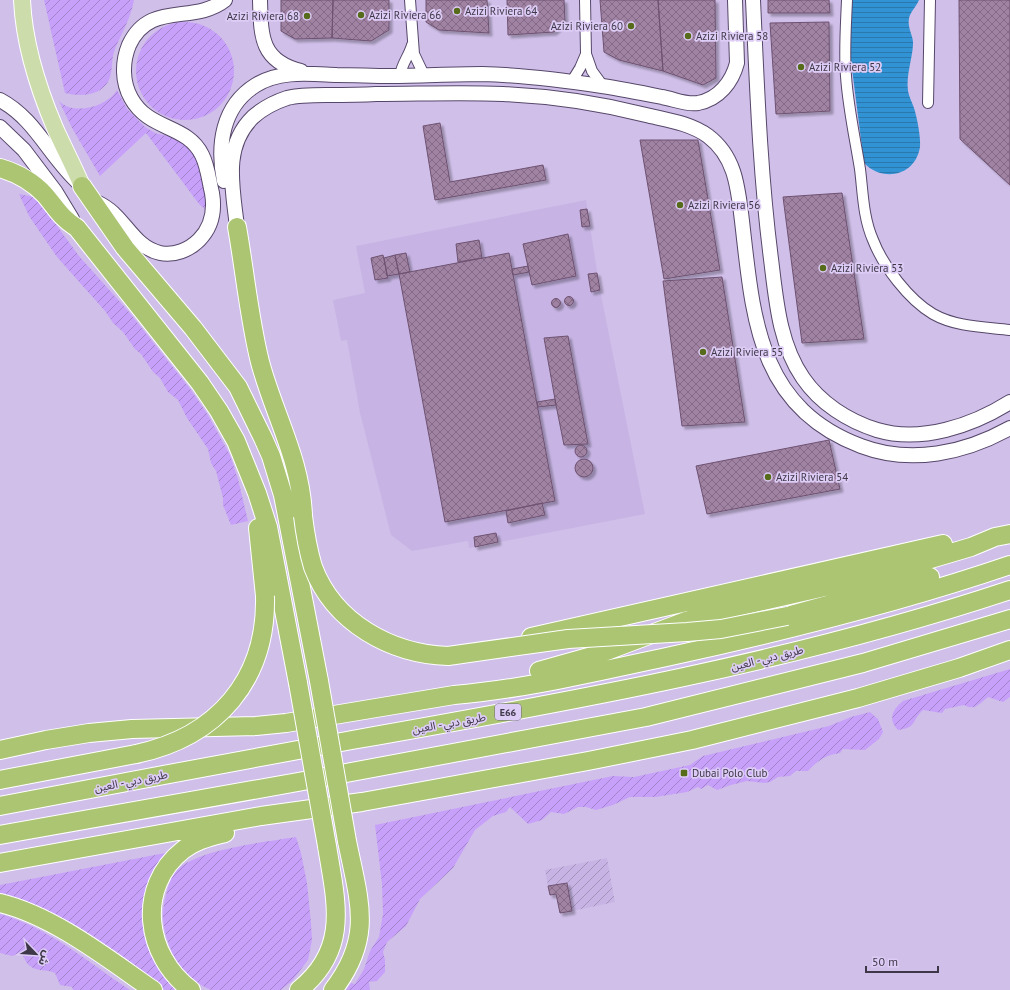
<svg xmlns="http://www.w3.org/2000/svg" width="1010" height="990" viewBox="0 0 1010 990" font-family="'PT Sans','Noto Sans Arabic',sans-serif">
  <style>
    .built { fill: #c7b4e4 }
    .industrial { fill: url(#industrial-furrows) }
    .garden { fill: url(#garden-furrows) }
    .water { fill: url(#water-rules) }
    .building { fill: url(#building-cross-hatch); stroke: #6e5271; filter: url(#shadow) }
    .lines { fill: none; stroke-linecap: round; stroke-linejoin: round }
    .street-casing { stroke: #56476a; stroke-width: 12 }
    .secondary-casing { stroke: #56476a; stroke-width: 16 }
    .primary-casing { stroke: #fff; stroke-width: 18 }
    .highway-casing { stroke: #fff; stroke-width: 20 }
    .street { stroke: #fff; stroke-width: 10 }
    .secondary { stroke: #fff; stroke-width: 14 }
    .primary { stroke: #cddcab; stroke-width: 16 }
    .highway { stroke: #acc573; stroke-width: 18 }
    .highway-bridge-casing { stroke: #fff; stroke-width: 20; stroke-linecap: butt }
    .highway-bridge { stroke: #acc573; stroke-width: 18 }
    .poi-dot { fill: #576c1b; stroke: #ddccf6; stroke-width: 1.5 }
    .labels { text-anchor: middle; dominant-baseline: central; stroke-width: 3.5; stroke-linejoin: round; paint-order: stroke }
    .shield { fill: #ddccf6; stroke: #6d647c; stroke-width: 1 }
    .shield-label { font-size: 10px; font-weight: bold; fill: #3d3747 }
    .poi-label { font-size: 11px; fill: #3d3747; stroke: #ddccf6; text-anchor: start }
    .street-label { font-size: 11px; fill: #3d3747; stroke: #ddccf6 }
  </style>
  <defs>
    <pattern id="industrial-furrows" width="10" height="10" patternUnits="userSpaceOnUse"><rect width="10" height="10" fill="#c7b4e4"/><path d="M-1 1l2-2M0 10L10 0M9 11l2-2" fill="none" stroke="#a393bb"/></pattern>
    <pattern id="garden-furrows" width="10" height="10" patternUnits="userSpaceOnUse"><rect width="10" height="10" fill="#c7a1f9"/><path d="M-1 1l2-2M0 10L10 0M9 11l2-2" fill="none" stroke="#a384cb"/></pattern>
    <pattern id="water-rules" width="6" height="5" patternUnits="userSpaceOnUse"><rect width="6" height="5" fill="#3192d4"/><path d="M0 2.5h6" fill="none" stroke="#2b78ae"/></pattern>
    <pattern id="building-cross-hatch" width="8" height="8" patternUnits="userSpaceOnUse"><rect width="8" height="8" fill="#a082a3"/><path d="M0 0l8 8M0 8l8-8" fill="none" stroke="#846b87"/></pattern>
    <filter id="shadow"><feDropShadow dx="3" dy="3" stdDeviation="1" flood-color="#0004"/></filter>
  </defs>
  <rect width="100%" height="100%" fill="#d0bfe9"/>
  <path class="built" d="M586 200 600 290 645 514 469 548 468 541 412 551 391 535 360 413 347 340 341 341 333 300 365 293 356 246Z"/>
  <path class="industrial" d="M607 858 615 902 572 911 567 883 548 886 545 870Z"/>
  <path class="garden" d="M44 0H134C131 18 122 32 115 49 111 59 113 68 110 77 104 96 81 97 65 93Z
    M136 71a49 49 0 1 1 98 0a49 49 0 1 1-98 0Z
    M117 90 127 109 145 127 155 133 178 139 192 149 201 160 209 201 207 211 199 204 146 133 100 176 72 128 59 101C61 103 64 105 66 106 82 113 108 105 117 90Z
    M19 194 34 197 47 212 79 256 129 312 191 390 208 415 230 455 238 479 248 521 231 525 223 505V498L216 471 211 463 208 449 187 418 178 400 168 392 160 378 153 372 141 354 135 349 123 332 113 323 105 311 57 257 29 216Z
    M1010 669V697L1003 702 988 697C979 704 975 711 964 705L945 709 942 713 923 710C911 721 917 728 898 730 887 719 893 709 903 701Z
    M870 712 878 719 883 732 879 739 865 750 843 749 840 753C826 755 817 761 808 771H796L790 776 778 777 770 782 764 783 747 781 731 785 717 790 708 785 701 789 698 787 687 792 656 797H630L613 805 596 810 586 807H578L564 814 551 812 542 820 528 824 510 807 506 812 493 816 475 830 453 868 420 899 406 926 387 942 383 952 385 960V972L377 981 369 982 370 990H346L351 983 355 984 364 969 370 951 379 937 383 914 382 884 375 825 613 776 634 777 690 765 703 756 829 726 851 717Z
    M296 837 301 853 307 883 311 923 312 940 308 960 292 981 281 990H211C187 980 173 961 166 936 162 922 162 909 166 895 168 887 171 876 177 870 198 849 266 842 296 837Z
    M165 853 154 871 146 895 149 945 157 966 177 990H165L136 968 32 905 0 894V885Z
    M0 914C48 927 89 963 130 990H73L72 987 60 985 55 973C46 969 37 972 30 966 25 963 25 957 21 953L12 956 0 953Z"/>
  <path class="water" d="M852 0H919C916 7 911 11 909 18 907 29 914 36 913 45 912 60 906 75 908 91 909 97 912 102 914 108 917 117 921 138 920 147 915 177 882 182 864 163L851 61 850 40Z"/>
  <path class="building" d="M281 0H333L332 38 295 39 281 31Z
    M333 0H389V30L371 41 332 38Z
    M426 0H487L489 33 439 30 426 22Z
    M507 0H564L565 21 554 32 508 35Z
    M600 0H658L663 71 619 60 604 52Z
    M658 0H715L716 78 703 85 663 71Z
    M768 0H829L830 13H768Z
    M959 0H1010V185L960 139Z
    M829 22 830 111 776 114 770 23Z
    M440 123 450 182 543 165 546 180 435 200 423 126Z
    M640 140H698L720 270 664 279Z
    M842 193 864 339 802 343 783 197Z
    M587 209 590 226 582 227 580 210Z
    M568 234 576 276 532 285 523 244Z
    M479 240 482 258 458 262 456 244Z
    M406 253 410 272 399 274 395 255Z
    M509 253 555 501 445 522 399 274Z
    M383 255 388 278 375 280 371 258Z
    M395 255 399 274 387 276 384 258Z
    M528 266 529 272 513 275 512 269Z
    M597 273 600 290 591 292 588 274Z
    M722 277 745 422 682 426 663 281Z
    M564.5 301a4.5 4.5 0 1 1 9 0a4.5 4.5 0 1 1-9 0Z
    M551.5 303a4.5 4.5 0 1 1 9 0a4.5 4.5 0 1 1-9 0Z
    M568 336 588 444 564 445 556 405 544 338Z
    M555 399 556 405 538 407 537 402Z
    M829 440 840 489 707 514 696 466Z
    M575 451a6 6 0 1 1 12 0a6 6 0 1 1-12 0Z
    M575 468a9 9 0 1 1 18 0a9 9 0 1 1-18 0Z
    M542 503 545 515 508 523 506 511Z
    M496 533 498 542 475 547 474 537Z
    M567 883 572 911 560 913 556 894 550 895 548 886Z"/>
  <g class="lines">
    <defs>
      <path id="street" d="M410 0 414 54 424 75
        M585 0 586 54 592 71 603 86
        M847 0C846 25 844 51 846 76 848 107 855 138 860 169 863 193 863 217 873 240 883 266 909 300 933 314 956 327 984 327 1010 330
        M400 76C401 65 409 56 412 45
        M572 81 580 68 586 54
        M928 103 930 0"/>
      <path id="secondary" d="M260 0C261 35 260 61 301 71
        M753 0C757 87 760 173 771 259 776 299 779 343 803 378 820 403 848 421 877 430 921 443 972 426 1010 402
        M0 100C36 119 50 158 81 185
        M0 127 24 150 55 191 72 219
        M224 181C217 145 222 106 256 85 280 70 310 74 337 75 355 75 372 76 390 76 420 76 451 74 482 74 522 75 562 80 602 86 622 89 642 93 662 97 674 99 686 105 698 103 719 99 732 82 737 63L735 0
        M94 201C101 204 108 208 114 214 129 228 138 248 160 253 174 256 189 250 199 240 212 227 215 211 212 193 209 181 208 167 202 155 187 124 149 131 131 98 122 82 122 62 129 45 150 0 193 25 225 0
        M237 227C233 189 222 147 253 117 263 108 275 102 287 98 299 95 313 95 326 95 342 95 359 95 376 94 418 94 461 92 503 94 552 96 599 103 646 115 667 120 690 123 708 136 736 157 738 189 742 221 753 316 757 407 861 446 911 465 965 453 1010 428"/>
      <path id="primary" d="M22 0C24 44 38 88 55 128 64 148 74 167 82 186"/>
      <path id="highway" d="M0 168C17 173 33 182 45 195 57 209 60 217 77 228L200 383 219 411 236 441 257 493 268 527 298 683
        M82 186 125 248 193 328 238 387 263 438 271 456 283 495 319 681
        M237 227C245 272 249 318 260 362 274 415 301 459 303 516
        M258 528 265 596
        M791 615 930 577
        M531 637 943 544
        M539 671 596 655 686 621 724 610 873 576 971 547 995 537 1010 534
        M0 750 46 740 89 733 132 729 256 726 286 723 454 695C526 689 600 671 671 656 785 631 899 603 1010 565
        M0 780 136 754
        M0 806C117 784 235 761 352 740 574 701 796 661 1010 590
        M0 835 298 782 646 717 863 663 1010 619
        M0 863 261 816 362 802 588 761 692 740 858 698 959 668 1010 650
        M0 903C54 916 108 959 153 990
        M191 990C145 956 136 887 183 850 196 840 210 837 225 833
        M299 990C350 949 336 902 327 846
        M333 990C374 937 359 901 347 841"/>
    </defs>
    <use href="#street" class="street-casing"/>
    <use href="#secondary" class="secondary-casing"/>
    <use href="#primary" class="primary-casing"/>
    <use href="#highway" class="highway-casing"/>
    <use href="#street" class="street"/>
    <use href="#secondary" class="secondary"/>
    <use href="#primary" class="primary"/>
    <use href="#highway" class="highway"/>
    <defs>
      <path id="highway-bridge" d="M303 516C305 533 308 550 313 567 334 623 391 654 448 656L568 639 687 632 721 629 787 616
        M319 681 347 841
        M298 683 327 846
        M136 754C217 737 267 680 265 596"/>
    </defs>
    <use href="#highway-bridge" class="highway-bridge-casing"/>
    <use href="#highway-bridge" class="highway-bridge"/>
  </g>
  <g class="poi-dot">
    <circle cx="457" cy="11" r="4"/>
    <circle cx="361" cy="15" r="4"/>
    <circle cx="307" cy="16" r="4"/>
    <circle cx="631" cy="26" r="4"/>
    <circle cx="688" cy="36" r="4"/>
    <circle cx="801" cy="67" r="4"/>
    <circle cx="680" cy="205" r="4"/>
    <circle cx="823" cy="268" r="4"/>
    <circle cx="703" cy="352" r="4"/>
    <circle cx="768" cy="477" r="4"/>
    <rect x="680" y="769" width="8" height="8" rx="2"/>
  </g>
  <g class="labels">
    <rect class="shield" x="495" y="704" width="26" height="16" rx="3"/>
    <g class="shield-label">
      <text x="508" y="712">E66</text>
    </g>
    <g class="poi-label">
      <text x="465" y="11">Azizi Riviera 64</text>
      <text x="369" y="15">Azizi Riviera 66</text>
      <text x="299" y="16" text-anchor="end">Azizi Riviera 68</text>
      <text x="623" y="26" text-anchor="end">Azizi Riviera 60</text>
      <text x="696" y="36">Azizi Riviera 58</text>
      <text x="809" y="67">Azizi Riviera 52</text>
      <text x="688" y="205">Azizi Riviera 56</text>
      <text x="831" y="268">Azizi Riviera 53</text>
      <text x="711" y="352">Azizi Riviera 55</text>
      <text x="776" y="477">Azizi Riviera 54</text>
      <text x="692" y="773">Dubai Polo Club</text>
    </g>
    <g class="street-label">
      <text transform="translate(767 658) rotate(-14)">طريق دبي - العين</text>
      <text transform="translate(449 723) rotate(-10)">طريق دبي - العين</text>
      <text transform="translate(131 781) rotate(-11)">طريق دبي - العين</text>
    </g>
  </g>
  <g transform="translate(36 954) rotate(115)" stroke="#ddccf6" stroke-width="3" paint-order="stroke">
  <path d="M0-3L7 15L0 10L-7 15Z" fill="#3d3747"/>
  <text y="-6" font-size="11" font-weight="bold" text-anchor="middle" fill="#3d3747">ش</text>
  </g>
  <path d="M866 966v6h72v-6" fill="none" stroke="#3d3747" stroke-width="2"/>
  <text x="872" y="966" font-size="12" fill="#3d3747" stroke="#ddccf6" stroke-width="3" paint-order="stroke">50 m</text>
</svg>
